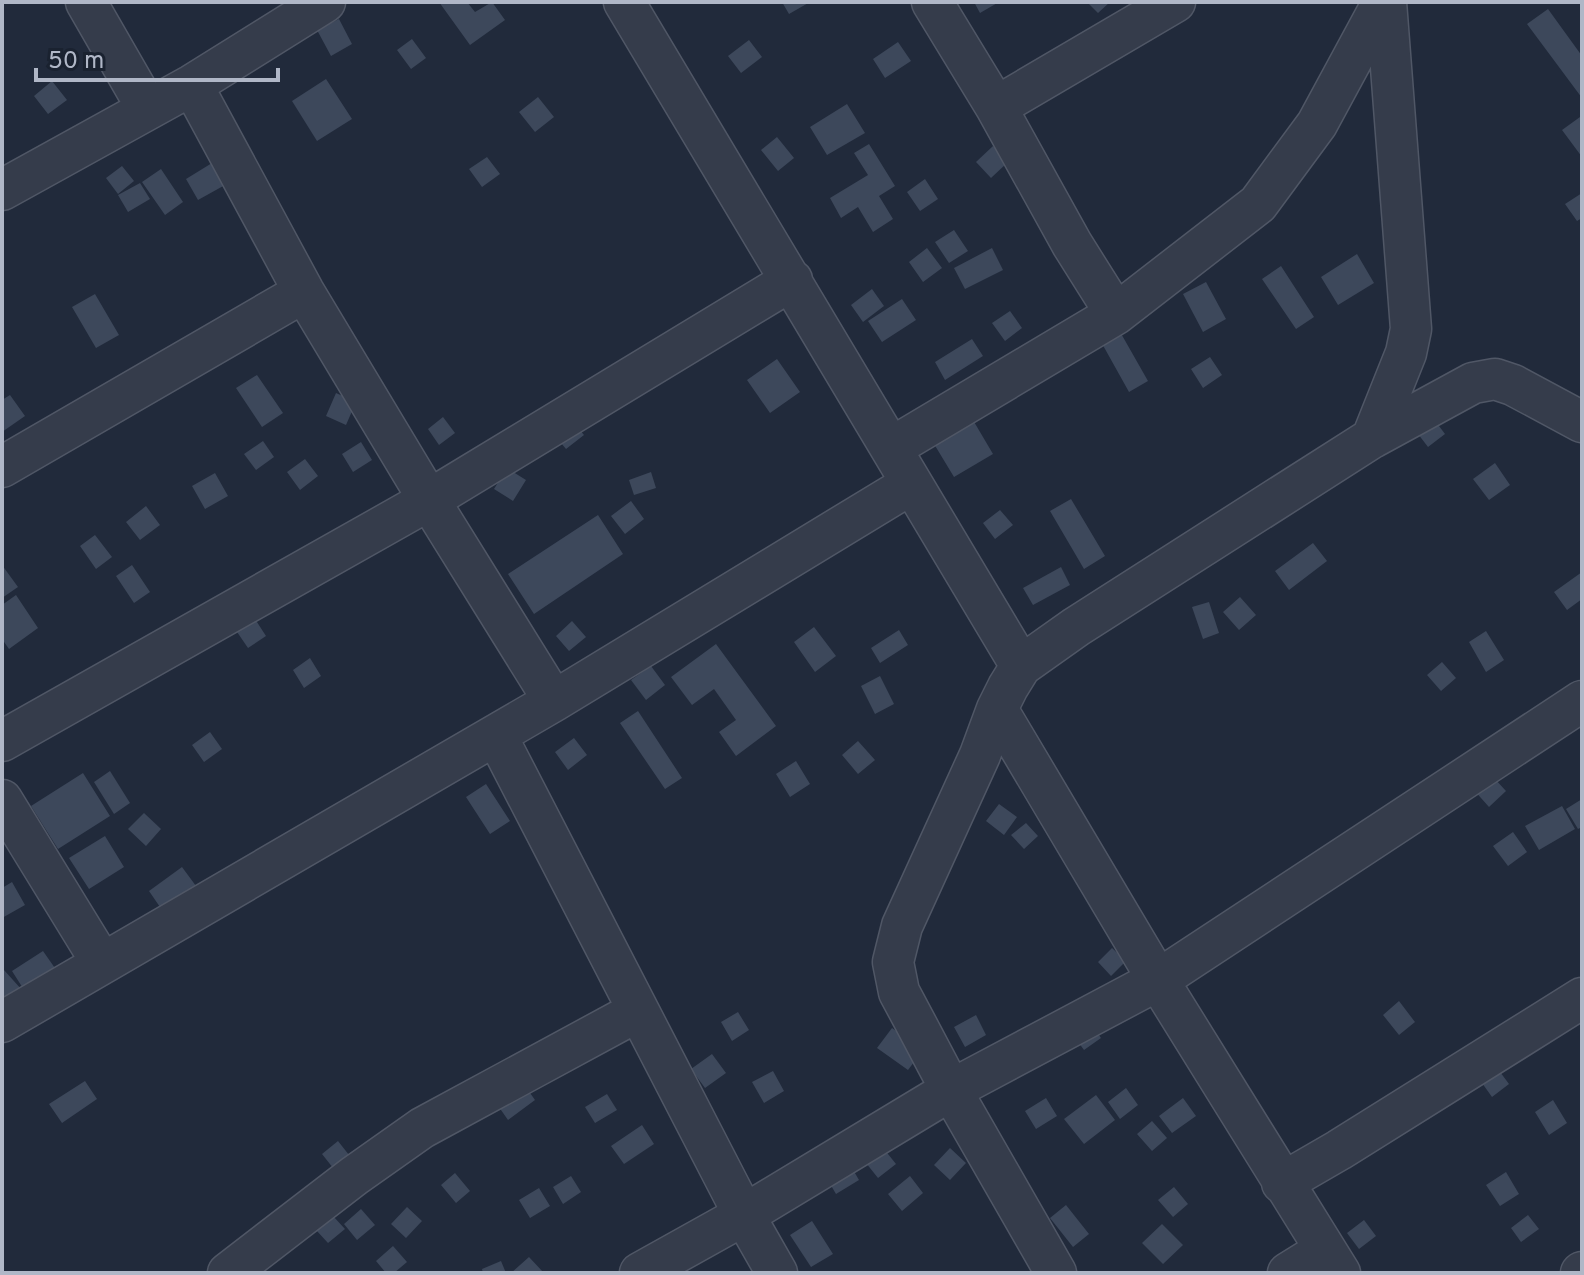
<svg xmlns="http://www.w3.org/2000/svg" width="1584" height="1275" viewBox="0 0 1584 1275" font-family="Overpass,sans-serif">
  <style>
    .building { fill: #3d485b }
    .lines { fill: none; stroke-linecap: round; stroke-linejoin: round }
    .street-casing { stroke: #505766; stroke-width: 43 }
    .street { stroke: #353c4b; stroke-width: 40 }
  </style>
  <rect width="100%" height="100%" fill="#212a3b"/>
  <path class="building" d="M439 2H467L475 12 492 2 505 20 470 45Z
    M782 2H810L789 14Z
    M974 2H999L980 13Z
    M1087 2H1110L1098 13Z
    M1548 9 1582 56V98L1527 24Z
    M339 19 352 44 331 56 317 30Z
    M412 39 426 58 411 69 397 50Z
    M749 40 762 57 741 73 728 56Z
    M898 42 911 61 885 78 873 59Z
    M326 79 352 119 317 141 292 101Z
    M52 81 67 100 48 114 34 96Z
    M538 97 554 117 535 132 519 112Z
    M847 104 865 133 827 155 810 127Z
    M1580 117 1582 120V157L1562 130Z
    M777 137 794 158 778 171 761 150Z
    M869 144 895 186 879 196 893 219 873 232 858 207 841 218 830 198 868 175 854 153Z
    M993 146 1008 162 991 178 976 162Z
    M487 157 500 174 482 187 469 169Z
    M212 163 225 185 198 200 186 179Z
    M122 166 134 181 118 194 106 178Z
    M161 169 183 202 165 215 142 182Z
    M925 179 938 199 920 211 907 192Z
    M140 183 150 199 128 212 118 195Z
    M1582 193V218L1577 221 1565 204Z
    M954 230 968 251 949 263 935 242Z
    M927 248 942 268 923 282 909 262Z
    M992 248 1003 270 965 289 954 268Z
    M1357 254 1374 283 1338 305 1321 277Z
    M1281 266 1314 317 1296 329 1262 279Z
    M1206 282 1226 319 1203 332 1183 294Z
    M872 289 884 306 863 322 851 305Z
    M95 294 119 335 96 348 72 307Z
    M902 299 916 320 882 342 868 321Z
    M1010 311 1022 328 1005 341 992 323Z
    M1119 330 1148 381 1129 392 1100 340Z
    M972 339 983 356 945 380 935 362Z
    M1210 357 1222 375 1203 388 1191 369Z
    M777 359 800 392 770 413 747 380Z
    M257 375 283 413 262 427 236 388Z
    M336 393 356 402 346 425 326 416Z
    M10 395 25 416 2 432V400Z
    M970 415 993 454 954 477 931 439Z
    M443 417 455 433 439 445 428 429Z
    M569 417 584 435 566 449 552 432Z
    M1433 418 1445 434 1428 447 1415 430Z
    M263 441 274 457 256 470 244 454Z
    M361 442 372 460 353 472 342 454Z
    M305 459 318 476 300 490 287 472Z
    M1495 463 1510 485 1489 500 1473 479Z
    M507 468 526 480 513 501 494 489Z
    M651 472 656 488 634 495 629 480Z
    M215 473 228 496 205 509 192 486Z
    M1071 499 1105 556 1084 569 1050 511Z
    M631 501 644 519 625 534 611 516Z
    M146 506 160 525 140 540 126 522Z
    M1000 510 1013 525 995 539 983 523Z
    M598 515 623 554 534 614 508 574Z
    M95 535 112 557 96 569 80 546Z
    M1313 543 1327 561 1289 590 1275 571Z
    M2 565 18 587 2 598Z
    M132 565 150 592 134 603 116 576Z
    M1061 567 1070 585 1033 605 1023 588Z
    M1582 572V599L1567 610 1554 592Z
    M16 595 38 628 9 649 2 639V605Z
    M1240 597 1256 615 1239 630 1223 612Z
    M1209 602 1219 633 1203 639 1192 607Z
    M253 616 266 636 248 648 235 629Z
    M572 621 586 637 569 651 556 636Z
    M814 627 836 656 815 672 794 642Z
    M899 630 908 645 880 663 871 648Z
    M1486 631 1504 660 1486 672 1469 642Z
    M716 644 776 726 736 756 719 732 736 720 714 689 692 705 671 677Z
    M310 658 321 676 304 688 293 670Z
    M1442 662 1456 678 1441 691 1427 675Z
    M651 666 665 685 646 700 631 680Z
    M880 676 894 704 875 714 861 686Z
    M638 711 682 778 665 789 620 723Z
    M210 732 222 749 204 762 192 745Z
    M574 738 587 755 568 770 555 752Z
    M858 741 875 760 858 774 842 755Z
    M796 761 810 784 790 797 776 774Z
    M1482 765 1506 791 1489 807 1465 780Z
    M110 771 130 803 114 814 94 782Z
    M83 773 110 816 58 849 31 806Z
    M486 784 510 821 490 834 466 797Z
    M1582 799V827L1578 829 1566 809Z
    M999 804 1017 817 1004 835 986 821Z
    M1562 806 1575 829 1539 850 1525 826Z
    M144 813 161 829 146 846 128 829Z
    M1026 823 1038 836 1024 849 1011 835Z
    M1513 832 1527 852 1508 866 1493 846Z
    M105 836 124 867 89 889 69 858Z
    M182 867 196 886 162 910 149 891Z
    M12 882 25 905 2 918V888Z
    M1112 948 1126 961 1111 976 1098 962Z
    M43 951 57 971 26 993 12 971Z
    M4 970 22 990 2 1007V971Z
    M1399 1001 1415 1022 1399 1035 1383 1015Z
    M738 1012 749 1030 732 1041 721 1022Z
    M976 1015 986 1035 965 1047 954 1027Z
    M1087 1018 1101 1038 1084 1050 1070 1031Z
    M892 1028 923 1050 908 1070 877 1048Z
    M712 1054 726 1073 705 1088 691 1069Z
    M1489 1057 1509 1084 1492 1097 1472 1069Z
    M773 1071 784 1091 764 1103 752 1082Z
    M521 1080 535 1100 508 1120 494 1100Z
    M85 1081 97 1099 62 1123 49 1104Z
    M1126 1088 1138 1105 1120 1119 1108 1102Z
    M607 1094 617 1110 595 1123 585 1107Z
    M1096 1095 1115 1120 1084 1144 1064 1119Z
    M1046 1098 1057 1116 1036 1129 1025 1111Z
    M1183 1098 1196 1116 1172 1133 1159 1116Z
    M1553 1100 1567 1123 1549 1135 1535 1112Z
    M1152 1121 1167 1138 1152 1151 1137 1134Z
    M642 1125 654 1144 624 1164 611 1146Z
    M338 1141 353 1160 337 1173 322 1154Z
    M880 1144 896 1164 878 1178 862 1158Z
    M950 1148 966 1163 950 1180 934 1165Z
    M849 1163 859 1180 836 1194 826 1177Z
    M1506 1172 1519 1194 1500 1206 1486 1185Z
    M455 1173 470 1191 456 1203 441 1185Z
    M571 1176 581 1192 563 1204 553 1187Z
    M910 1176 923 1193 902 1211 888 1194Z
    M1174 1187 1188 1204 1173 1217 1158 1200Z
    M539 1188 550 1206 530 1218 519 1200Z
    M1066 1205 1089 1234 1073 1247 1050 1218Z
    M407 1207 422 1221 406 1238 391 1224Z
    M361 1209 375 1225 357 1240 344 1224Z
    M1528 1215 1539 1229 1521 1242 1511 1228Z
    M333 1216 345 1229 328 1243 316 1230Z
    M1364 1220 1376 1236 1359 1249 1347 1233Z
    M812 1221 833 1254 811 1267 790 1235Z
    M1162 1224 1183 1245 1163 1264 1142 1243Z
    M393 1246 407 1262 394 1273H386L376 1261Z
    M529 1257 544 1273H511Z
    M501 1261 506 1273H483L482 1269Z"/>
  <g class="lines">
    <defs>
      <path id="street" d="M86 2 147 108
        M624 2 1021 666
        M932 2 996 107 1072 244 1116 314
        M192 85 304 292 429 500 554 701
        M996 107 1175 2
        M2 190 192 85 325 2
        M1372 438 1406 353 1411 329 1386 2
        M891 448 1116 314 1258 204 1317 124 1383 2
        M2 467 304 292
        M997 709 1158 980 1340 1273
        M496 735 744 1215 777 1273
        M2 741 429 500 792 280
        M2 800 102 963
        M2 1022 554 701 911 484
        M1282 1183 1339 1150 1582 998
        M228 1273 354 1176 422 1128 638 1011
        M640 1273 744 1215 951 1090 1158 980 1582 701
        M1056 1273 951 1090 914 1020 899 992 893 962 902 926 980 755 997 709 1008 687 1021 666 1076 627 1372 438 1473 383 1495 379 1513 385 1582 422
        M1288 1273 1325 1250
        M1581 1273 1582 1272"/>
    </defs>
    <use href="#street" class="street-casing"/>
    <use href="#street" class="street"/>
  </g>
  <rect width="1584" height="1275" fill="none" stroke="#b0b7c7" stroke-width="8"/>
  <path d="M36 68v12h242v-12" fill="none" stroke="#b0b7c7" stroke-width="4"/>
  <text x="48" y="68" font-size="24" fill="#b0b7c7" stroke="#1a2230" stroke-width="6" paint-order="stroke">50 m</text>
</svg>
